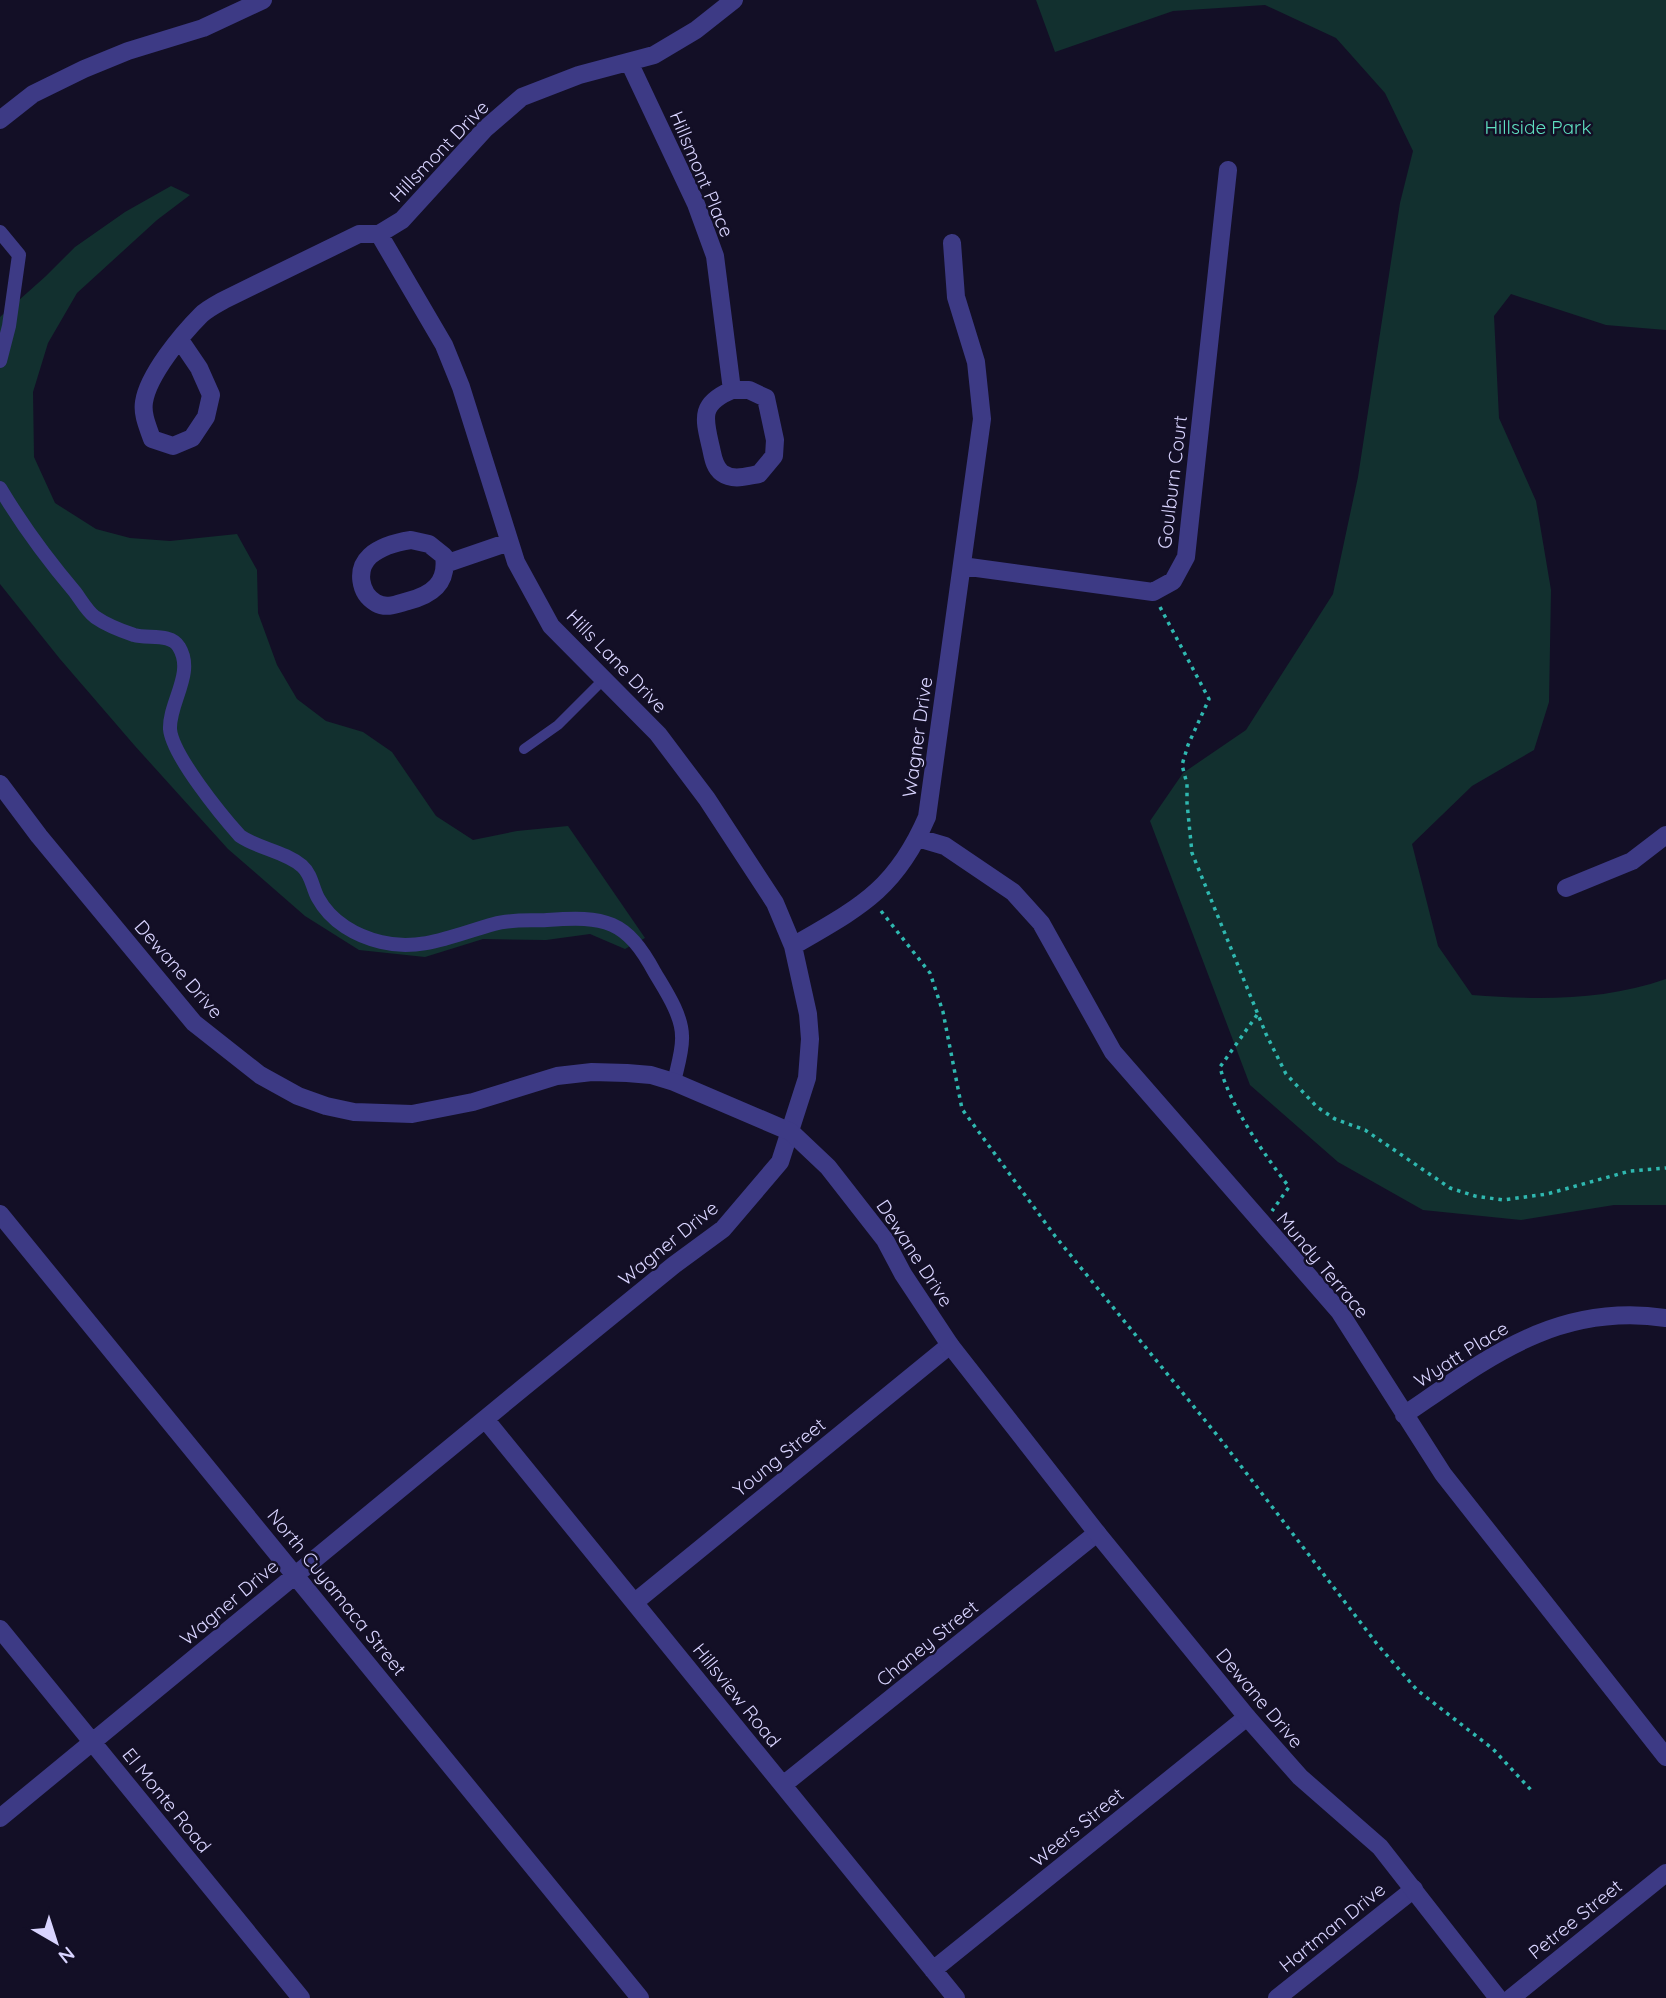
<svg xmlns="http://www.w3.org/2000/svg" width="1666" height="1998" viewBox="0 0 1666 1998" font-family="Quicksand,sans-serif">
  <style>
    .green { fill: #12302f }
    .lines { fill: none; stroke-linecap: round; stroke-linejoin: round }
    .path { stroke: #2fb8b0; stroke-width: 3.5; stroke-dasharray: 3.5 5; stroke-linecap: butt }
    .service { stroke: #3d3a85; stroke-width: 10 }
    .pedestrian { stroke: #3d3a85; stroke-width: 14 }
    .minor { stroke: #3d3a85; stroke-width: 18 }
    .tertiary { stroke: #3d3a85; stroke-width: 18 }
    .labels { text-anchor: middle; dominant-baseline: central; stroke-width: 5; stroke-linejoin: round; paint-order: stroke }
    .park-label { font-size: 19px; fill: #5fe0c0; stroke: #130f26 }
    .street-label { font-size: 19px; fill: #d9d4ff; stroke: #130f26 }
  </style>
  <rect width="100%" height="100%" fill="#130f26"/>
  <path class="green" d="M1036 0H1666V330L1606 325 1511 294 1494 316 1499 418 1536 501 1551 590 1549 702 1534 750 1472 786 1412 844 1438 946 1472 995C1538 1000 1603 1001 1666 979V1205H1614L1521 1220 1423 1210 1338 1162 1250 1085 1150 821 1183 773 1246 730 1333 594 1358 477 1400 203 1413 151 1385 93 1336 38 1265 5 1173 11 1055 52Z
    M171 186 190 195 157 220 77 293 48 343 33 392 34 457 55 503 96 529 130 538 170 541 237 534 257 570 258 613 277 665 297 699 326 721 363 732 392 752 436 816 473 840 517 831 568 826 645 938 625 949 590 934 546 940 483 939 425 957 359 950 305 916 228 849 135 746 60 659 0 584V317L46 276 75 247 125 212Z"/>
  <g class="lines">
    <path class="path" d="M1160 607 1209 699 1188 745 1182 765 1187 784V803L1192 853 1266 1034 1286 1074 1317 1107 1335 1119 1365 1130 1450 1188 1475 1196 1503 1200 1547 1194 1630 1171 1666 1168
      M881 911 930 973 943 1012 962 1109 1055 1236 1221 1440 1377 1644 1417 1690 1493 1749 1531 1790
      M1257 1015 1220 1067C1230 1106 1264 1154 1289 1187L1272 1211"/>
    <path class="service" d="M524 749 558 725 604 679"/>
    <path class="pedestrian" d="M0 232 19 255 9 326 0 361
      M0 488C22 525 47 559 75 592 81 600 87 611 95 617 105 624 122 631 134 635 148 639 171 633 179 647 195 673 169 702 170 729 172 755 222 816 240 836 259 849 284 851 302 866 312 875 312 887 318 898 331 922 356 936 381 942 421 952 457 934 494 924 511 919 530 921 547 920 605 916 626 919 655 973 665 990 682 1015 682 1036 683 1050 677 1068 674 1082"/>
    <path class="minor" d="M629 62 696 204 715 256 732 390
      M0 120 33 94 84 69 128 51 203 28 263 0
      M180 340 199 368 211 395 206 417 192 438 173 446 152 439C148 427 142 415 144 402 148 375 182 334 201 315 207 309 217 304 224 300L359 234H379L402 220 485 129 522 97 579 75 654 55 696 30 734 0
      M732 390H749L766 398 775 440 774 456 759 474C747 476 733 481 722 473 714 467 713 457 711 448 704 418 699 404 732 390Z
      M411 540 429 544 444 556C448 583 432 595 408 601 397 604 387 609 376 603 359 593 356 569 370 556 380 547 398 542 411 540Z
      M445 564 509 542
      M962 566 1153 592 1173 581 1186 557 1228 170
      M918 838 945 846 1013 892 1041 923 1113 1052 1339 1311 1443 1474 1666 1757
      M1566 888 1632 861 1666 835
      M793 946C858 908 895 891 927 817L982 419 976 362 956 297 952 243
      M0 1214 640 1998
      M1404 1415C1488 1358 1557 1302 1666 1318
      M485 1419 956 1998
      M635 1602 950 1345
      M0 1629 301 1998
      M783 1785 1097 1533
      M0 1818 524 1387 674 1265 723 1229 780 1162 807 1078 810 1039 808 1014 793 946 775 903 707 799 658 734 551 626 516 562 461 387 444 345 379 234
      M933 1970 1247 1717
      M1277 1998 1414 1889"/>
    <path class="tertiary" d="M0 784 39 836 194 1023 260 1075 298 1096 326 1106 354 1112 412 1114 473 1102 557 1076 592 1072 627 1073 651 1075 674 1082 791 1132 828 1167 885 1240 903 1274 950 1345 1097 1533 1247 1717 1300 1777 1380 1847 1498 1998
      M1511 1998 1666 1873"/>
  </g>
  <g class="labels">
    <g class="park-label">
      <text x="1538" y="127">Hillside Park</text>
    </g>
    <g class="street-label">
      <text transform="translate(439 151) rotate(-46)">Hillsmont Drive</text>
      <text transform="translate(702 174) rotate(67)">Hillsmont Place</text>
      <text transform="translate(1172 482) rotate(-83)">Goulburn Court</text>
      <text transform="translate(617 661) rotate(46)">Hills Lane Drive</text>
      <text transform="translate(917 737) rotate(-82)">Wagner Drive</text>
      <text transform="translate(179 969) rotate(49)">Dewane Drive</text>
      <text transform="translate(668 1243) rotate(-39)">Wagner Drive</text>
      <text transform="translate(915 1253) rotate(57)">Dewane Drive</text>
      <text transform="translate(1323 1265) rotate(50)">Mundy Terrace</text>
      <text transform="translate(1461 1354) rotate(-32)">Wyatt Place</text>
      <text transform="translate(779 1457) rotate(-39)">Young Street</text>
      <text transform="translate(337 1592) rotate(51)">North Cuyamaca Street</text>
      <text transform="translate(229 1602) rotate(-40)">Wagner Drive</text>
      <text transform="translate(927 1643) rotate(-39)">Chaney Street</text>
      <text transform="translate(737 1695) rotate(51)">Hillsview Road</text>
      <text transform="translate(1260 1698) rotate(50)">Dewane Drive</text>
      <text transform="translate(167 1800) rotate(51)">El Monte Road</text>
      <text transform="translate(1077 1827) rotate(-39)">Weers Street</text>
      <text transform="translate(1575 1919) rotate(-39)">Petree Street</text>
      <text transform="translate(1332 1927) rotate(-39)">Hartman Drive</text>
    </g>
  </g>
  <g transform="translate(56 1942) rotate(141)" stroke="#130f26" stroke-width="5" paint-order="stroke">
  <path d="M0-5L12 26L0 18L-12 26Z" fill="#d9d4ff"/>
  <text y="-10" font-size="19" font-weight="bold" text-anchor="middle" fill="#d9d4ff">N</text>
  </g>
</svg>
